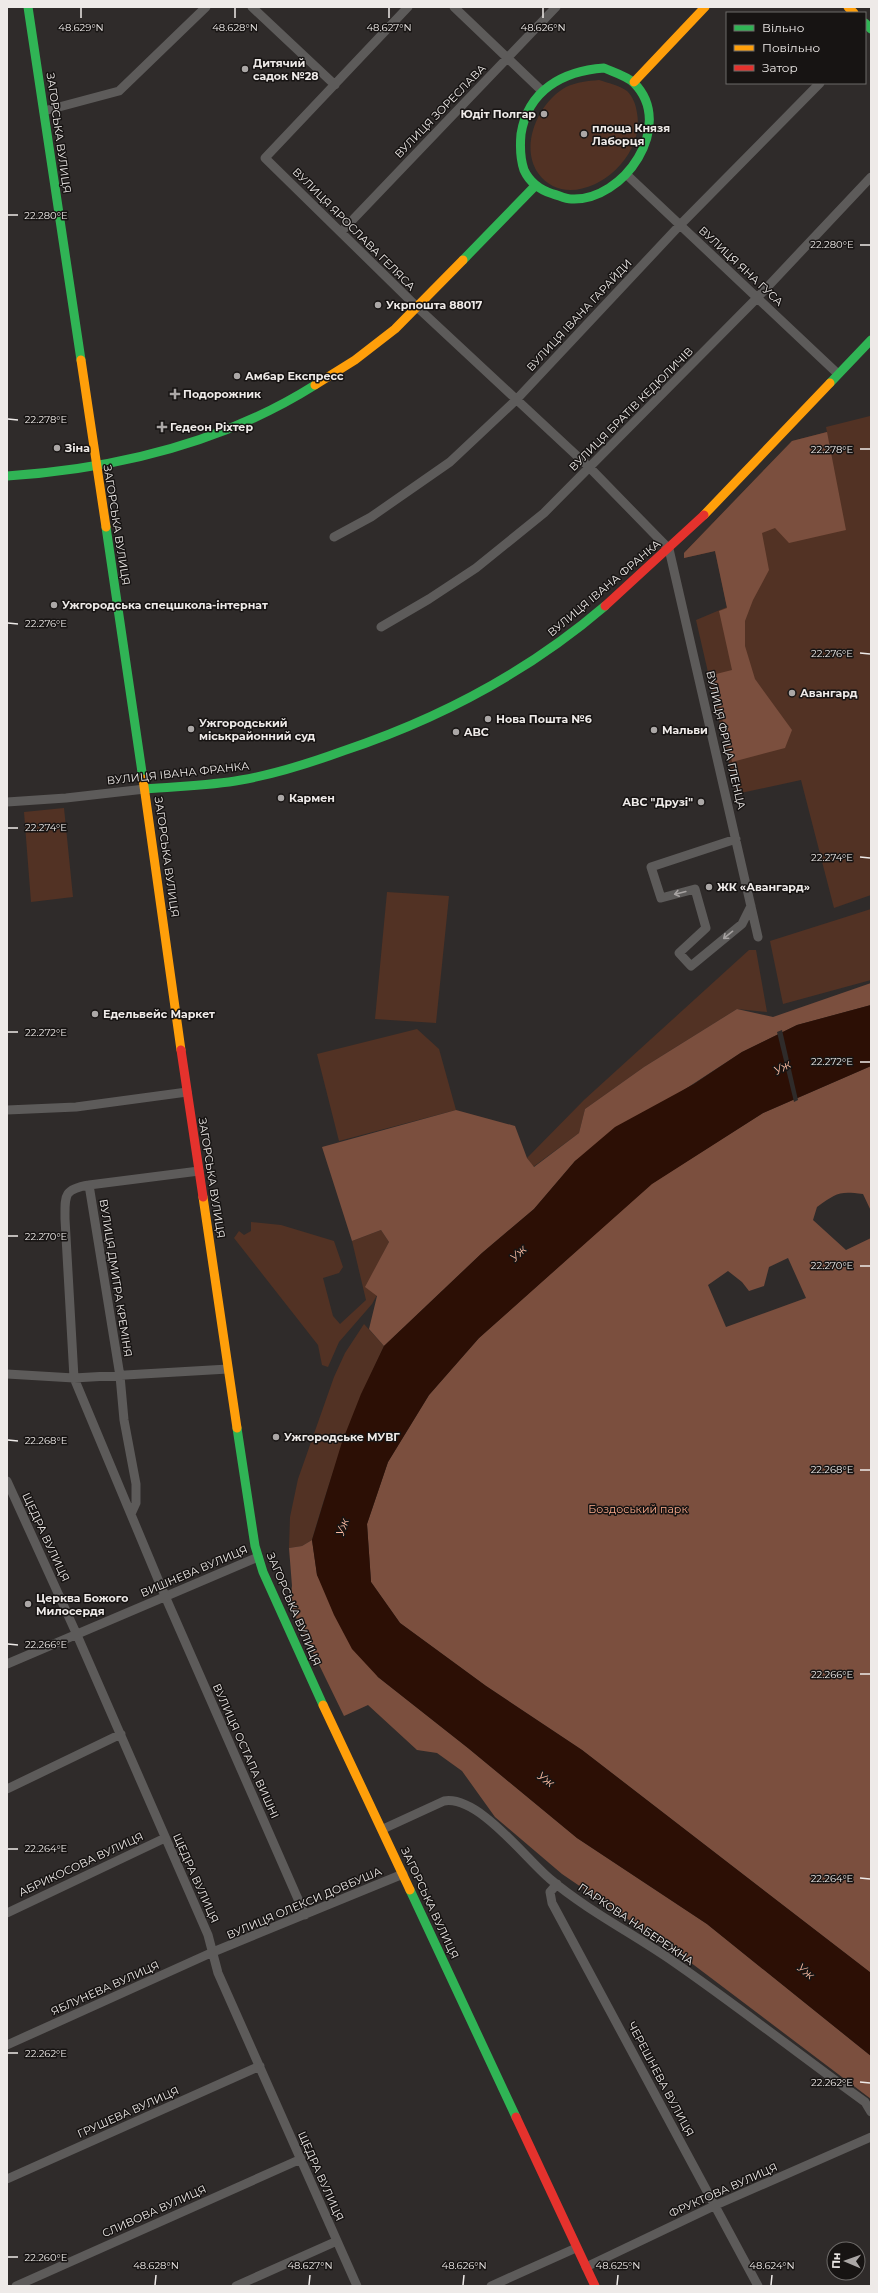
<svg xmlns="http://www.w3.org/2000/svg" width="878" height="2293" viewBox="0 0 878 2293" font-family="Montserrat,sans-serif">
  <style>
    .green { fill: #523224 }
    .forest { fill: #7b4f3e; fill-rule: evenodd }
    .water { fill: #2c0f05 }
    .pier { fill: #2f2b2a }
    .lines { fill: none; stroke-linecap: round; stroke-linejoin: round }
    .street { stroke: #5d5b5a; stroke-width: 9 }
    .fast { stroke: #30b455; stroke-width: 9 }
    .slow { stroke: #ff9f0a; stroke-width: 9 }
    .jam { stroke: #e5322d; stroke-width: 9 }
    .oneway { stroke: #a6a2a1 }
    .ticks { fill: none; stroke: #eeeae8; stroke-width: 1.5 }
    .poi-dot { fill: #aba7a6; stroke: #171413; stroke-width: 1.5 }
    .labels { text-anchor: middle; dominant-baseline: central; stroke-width: 3; stroke-linejoin: round; paint-order: stroke }
    .poi-label { font-size: 11px; font-weight: bold; fill: #eeeae8; stroke: #171413; text-anchor: start }
    .street-label { font-size: 11px; fill: #eeeae8; stroke: #171413 }
    .park-label { font-size: 11px; fill: #faaa8b; stroke: #171413 }
    .water-label { font-size: 12px; font-style: italic; fill: #fbbba2; stroke: #171413 }
    .ticks-label { font-size: 10px; text-anchor: middle; fill: #eeeae8; stroke: #171413; stroke-width: 3; stroke-linejoin: round; paint-order: stroke }
  </style>
  <rect width="100%" height="100%" fill="#2f2b2a"/>
  <path class="green" d="M599 80C608 83 619 85 627 91 633 97 636 105 637 113 647 165 570 218 538 173 519 145 539 102 566 87 577 82 588 81 599 80Z
    M870 416 871 895 834 908 801 780 736 794 696 620 727 607 715 551 684 558V553L792 441 827 432 826 427Z
    M64 808 73 897 31 902 24 812Z
    M387 892 449 896 436 1023 375 1019Z
    M871 909V980L783 1004 770 941Z
    M749 950H756L767 1012 737 1009 644 1067 585 1109 579 1133 533 1167 527 1158 584 1100Z
    M417 1029 439 1049 456 1110 339 1141 317 1054Z
    M251 1222 281 1225 334 1241 343 1267 339 1273 323 1278 333 1316 340 1324 366 1300 352 1241 381 1230 389 1242 366 1287 377 1295 372 1304 339 1342 328 1367 322 1365 318 1345 234 1238 239 1231 244 1235 251 1231Z
    M364 1324 384 1346C354 1409 331 1474 312 1540L302 1546 289 1548 290 1517 298 1479 334 1377 345 1353Z"/>
  <path class="forest" d="M827 432 846 530 789 543 775 528 762 533 769 570 753 600 745 621V646L755 679 792 730 785 748 732 762 712 675 732 670 719 611 727 608 715 551 684 558V553L792 441Z
    M871 983V1005L797 1025 742 1052 575 1161 534 1209 482 1253 384 1346 369 1329 377 1296 365 1287 389 1242 381 1230 352 1241 322 1147 456 1110 515 1126 527 1158 534 1167 579 1133 585 1109 644 1067 737 1009 773 1017Z
    M871 1066V1211L863 1194C838 1191 837 1193 817 1207L813 1220 846 1250 871 1238V1973L582 1750 486 1686 400 1623 371 1582 367 1524 388 1462 429 1395 479 1338 651 1184 763 1113ZM788 1258 806 1298 726 1327 708 1285 728 1271 742 1282 749 1291 764 1286 769 1267Z
    M312 1540 317 1575 378 1677 468 1748 577 1838 707 1924 871 2056V2099L682 1956 562 1874 495 1817 462 1771 437 1753 417 1750 368 1705 344 1716 289 1603 292 1586 289 1548 302 1546Z"/>
  <path class="water" d="M871 1005V1066L763 1113 652 1184 479 1338 429 1395 388 1462 367 1524 371 1582 400 1623 486 1686 582 1750 871 1973V2056L707 1924 577 1838 468 1748 378 1677 352 1649 334 1615 317 1575 312 1540 342 1442 361 1394 384 1346 482 1253 534 1209 575 1161 615 1127 694 1084 742 1052 797 1025Z"/>
  <path class="pier" d="M782 1030 798 1100 794 1102 777 1032Z"/>
  <g class="lines">
    <path class="street" d="M252 7 335 85
      M408 7 265 158 417 307 590 468 669 549 758 937
      M454 7 542 91
      M44 111 119 91 206 7
      M627 175 838 374
      M341 232 556 7
      M334 537 371 517 450 462 516 400 680 225 820 83
      M381 627 429 599 476 568 544 513 757 298 871 177
      M7 802 66 798 145 789
      M736 839 651 867 661 898 695 889 706 928 679 953 691 966 742 924 751 906
      M7 1110 76 1107 187 1092
      M199 1171 89 1185C63 1189 65 1196 65 1219L74 1378 165 1596 305 1915
      M89 1185 120 1376 124 1420 136 1484V1503L131 1514
      M7 1374 74 1378 228 1369
      M7 1481 77 1635 208 1935 218 1973 357 2286
      M7 1664 258 1557
      M7 1789 121 1734
      M383 1829 444 1801C478 1795 525 1858 550 1879 588 1911 634 1934 674 1962 739 2007 801 2056 865 2102L871 2112
      M557 1884 550 1892 552 1903 758 2286
      M7 1913 165 1838
      M7 2045 213 1952 403 1874
      M7 2179 260 2066
      M586 2267 716 2205 871 2137
      M16 2286 301 2159
      M236 2286 337 2241
      M491 2286 576 2248"/>
    <path class="fast" d="M28 7 81 360
      M865 23 871 29
      M604 68C613 72 627 76 634 83 676 125 624 202 571 199 565 199 558 195 553 194 540 190 530 183 524 170 520 158 520 145 521 134 528 90 563 71 604 68Z
      M463 260 535 186
      M830 383 871 340
      M7 476C114 469 223 443 315 385
      M106 527 143 779
      M145 789C177 786 209 786 241 780 276 774 310 763 343 751 439 719 528 672 605 606
      M237 1428 255 1546 263 1572 323 1705
      M410 1890 516 2117"/>
    <path class="slow" d="M848 7 854 13
      M634 82 705 7
      M81 360 106 527
      M315 385 355 360 395 329 463 260
      M704 515 830 383
      M143 779 181 1050
      M203 1197 237 1428
      M323 1705 410 1890"/>
    <path class="jam" d="M605 606 704 515
      M181 1050 203 1197
      M516 2117 595 2286"/>
  </g>
  <defs><path id="oneway-shaft" d="M-6 0H5M1.5-3L5.5 0L1.5 3" fill="none" stroke-width="1.6" stroke-linecap="round" stroke-linejoin="round"/></defs>
  <g class="oneway">
    <use href="#oneway-shaft" transform="translate(680 893) rotate(166)"/>
    <use href="#oneway-shaft" transform="translate(728 935) rotate(141)"/>
  </g>
  <path class="ticks" d="M81 18V8M235 18V8M389 18V8M543 18V8M8 215H18M860 245H870M8 419 18 420M860 449H870M8 623 18 624M860 653 870 654M8 828H18M860 857 870 858M8 1032H18M860 1062H870M8 1236H18M860 1266H870M8 1440 18 1441M860 1470H870M8 1644 18 1645M860 1674H870M8 1849H18M860 1878 870 1879M8 2053H18M860 2082 870 2083M8 2257H18M155 2285 156 2275M309 2285 310 2275M463 2285 464 2275M617 2285 618 2275M771 2285 772 2275"/>
  <g class="poi-dot">
    <circle cx="245" cy="69" r="4"/>
    <circle cx="544" cy="114" r="4"/>
    <circle cx="584" cy="134" r="4"/>
    <circle cx="378" cy="305" r="4"/>
    <circle cx="237" cy="376" r="4"/>
    <path d="M173 388h4v4h4v4h-4v4h-4v-4h-4v-4h4z"/>
    <path d="M160 421h4v4h4v4h-4v4h-4v-4h-4v-4h4z"/>
    <circle cx="57" cy="448" r="4"/>
    <circle cx="54" cy="605" r="4"/>
    <circle cx="792" cy="693" r="4"/>
    <circle cx="488" cy="719" r="4"/>
    <circle cx="191" cy="729" r="4"/>
    <circle cx="654" cy="730" r="4"/>
    <circle cx="456" cy="732" r="4"/>
    <circle cx="281" cy="798" r="4"/>
    <circle cx="701" cy="802" r="4"/>
    <circle cx="709" cy="887" r="4"/>
    <circle cx="95" cy="1014" r="4"/>
    <circle cx="276" cy="1437" r="4"/>
    <circle cx="28" cy="1604" r="4"/>
  </g>
  <g class="labels">
    <g class="poi-label">
      <text x="253" y="63">Дитячий<tspan x="253" dy="13">садок №28</tspan></text>
      <text x="536" y="114" text-anchor="end">Юдіт Полгар</text>
      <text x="592" y="128">площа Князя<tspan x="592" dy="13">Лаборця</tspan></text>
      <text x="386" y="305">Укрпошта 88017</text>
      <text x="245" y="376">Амбар Експресс</text>
      <text x="183" y="394">Подорожник</text>
      <text x="170" y="427">Гедеон Ріхтер</text>
      <text x="65" y="448">Зіна</text>
      <text x="62" y="605">Ужгородська спецшкола-інтернат</text>
      <text x="800" y="693">Авангард</text>
      <text x="496" y="719">Нова Пошта №6</text>
      <text x="199" y="723">Ужгородський<tspan x="199" dy="13">міськрайонний суд</tspan></text>
      <text x="662" y="730">Мальви</text>
      <text x="464" y="732">ABC</text>
      <text x="289" y="798">Кармен</text>
      <text x="693" y="802" text-anchor="end">ABC "Друзі"</text>
      <text x="717" y="887">ЖК «Авангард»</text>
      <text x="103" y="1014">Едельвейс Маркет</text>
      <text x="284" y="1437">Ужгородське МУВГ</text>
      <text x="36" y="1598">Церква Божого<tspan x="36" dy="13">Милосердя</tspan></text>
    </g>
    <g class="street-label">
      <text transform="translate(440 111) rotate(-46)">ВУЛИЦЯ ЗОРЕСЛАВА</text>
      <text transform="translate(59 133) rotate(82)">ЗАГОРСЬКА ВУЛИЦЯ</text>
      <text transform="translate(354 229) rotate(45)">ВУЛИЦЯ ЯРОСЛАВА ГЕЛЯСА</text>
      <text transform="translate(741 266) rotate(43)">ВУЛИЦЯ ЯНА ГУСА</text>
      <text transform="translate(579 315) rotate(-47)">ВУЛИЦЯ ІВАНА ГАРАЙДИ</text>
      <text transform="translate(631 409) rotate(-45)">ВУЛИЦЯ БРАТІВ КЕДЮЛИЧІВ</text>
      <text transform="translate(117 525) rotate(81)">ЗАГОРСЬКА ВУЛИЦЯ</text>
      <text transform="translate(604 588) rotate(-40)">ВУЛИЦЯ ІВАНА ФРАНКА</text>
      <text transform="translate(726 740) rotate(77)">ВУЛИЦЯ ФРІЦА ГЛЕНЦА</text>
      <text transform="translate(178 773) rotate(-6)">ВУЛИЦЯ ІВАНА ФРАНКА</text>
      <text transform="translate(167 857) rotate(82)">ЗАГОРСЬКА ВУЛИЦЯ</text>
      <text transform="translate(212 1178) rotate(81)">ЗАГОРСЬКА ВУЛИЦЯ</text>
      <text transform="translate(116 1278) rotate(81)">ВУЛИЦЯ ДМИТРА КРЕМІНЯ</text>
      <text transform="translate(46 1537) rotate(65)">ЩЕДРА ВУЛИЦЯ</text>
      <text transform="translate(194 1571) rotate(-23)">ВИШНЕВА ВУЛИЦЯ</text>
      <text transform="translate(294 1609) rotate(67)">ЗАГОРСЬКА ВУЛИЦЯ</text>
      <text transform="translate(246 1751) rotate(66)">ВУЛИЦЯ ОСТАПА ВИШНІ</text>
      <text transform="translate(81 1864) rotate(-25)">АБРИКОСОВА ВУЛИЦЯ</text>
      <text transform="translate(196 1878) rotate(66)">ЩЕДРА ВУЛИЦЯ</text>
      <text transform="translate(304 1903) rotate(-23)">ВУЛИЦЯ ОЛЕКСИ ДОВБУША</text>
      <text transform="translate(430 1903) rotate(65)">ЗАГОРСЬКА ВУЛИЦЯ</text>
      <text transform="translate(636 1924) rotate(34)">ПАРКОВА НАБЕРЕЖНА</text>
      <text transform="translate(105 1988) rotate(-24)">ЯБЛУНЕВА ВУЛИЦЯ</text>
      <text transform="translate(661 2079) rotate(62)">ЧЕРЕШНЕВА ВУЛИЦЯ</text>
      <text transform="translate(128 2112) rotate(-24)">ГРУШЕВА ВУЛИЦЯ</text>
      <text transform="translate(321 2176) rotate(66)">ЩЕДРА ВУЛИЦЯ</text>
      <text transform="translate(723 2190) rotate(-24)">ФРУКТОВА ВУЛИЦЯ</text>
      <text transform="translate(154 2211) rotate(-24)">СЛИВОВА ВУЛИЦЯ</text>
    </g>
    <g class="park-label">
      <text x="638" y="1509">Боздоський парк</text>
    </g>
    <g class="water-label">
      <text transform="translate(782 1067) rotate(-29)">Уж</text>
      <text transform="translate(518 1253) rotate(-44)">Уж</text>
      <text transform="translate(342 1527) rotate(-72)">Уж</text>
      <text transform="translate(546 1779) rotate(36)">Уж</text>
      <text transform="translate(806 1971) rotate(38)">Уж</text>
    </g>
  </g>
  <g class="ticks-label">
    <text x="81" y="31">48.629°N</text>
    <text x="235" y="31">48.628°N</text>
    <text x="389" y="31">48.627°N</text>
    <text x="543" y="31">48.626°N</text>
    <text x="46" y="219">22.280°E</text>
    <text x="832" y="248">22.280°E</text>
    <text x="46" y="423">22.278°E</text>
    <text x="832" y="453">22.278°E</text>
    <text x="46" y="627">22.276°E</text>
    <text x="832" y="657">22.276°E</text>
    <text x="46" y="831">22.274°E</text>
    <text x="832" y="861">22.274°E</text>
    <text x="46" y="1036">22.272°E</text>
    <text x="832" y="1065">22.272°E</text>
    <text x="46" y="1240">22.270°E</text>
    <text x="832" y="1269">22.270°E</text>
    <text x="46" y="1444">22.268°E</text>
    <text x="832" y="1473">22.268°E</text>
    <text x="46" y="1648">22.266°E</text>
    <text x="832" y="1678">22.266°E</text>
    <text x="46" y="1852">22.264°E</text>
    <text x="832" y="1882">22.264°E</text>
    <text x="46" y="2057">22.262°E</text>
    <text x="832" y="2086">22.262°E</text>
    <text x="46" y="2261">22.260°E</text>
    <text x="156" y="2269">48.628°N</text>
    <text x="310" y="2269">48.627°N</text>
    <text x="464" y="2269">48.626°N</text>
    <text x="618" y="2269">48.625°N</text>
    <text x="772" y="2269">48.624°N</text>
  </g>
  <rect width="878" height="2293" fill="none" stroke="#eeeae8" stroke-width="16"/>
  <rect x="726" y="12" width="140" height="72" fill="#171413" stroke="#6d6a68"/>
  <rect x="734" y="25" width="20" height="6" fill="#30b455" stroke="#6d6a68"/>
  <text x="762" y="32" font-size="12" fill="#eeeae8">Вільно</text>
  <rect x="734" y="45" width="20" height="6" fill="#ff9f0a" stroke="#6d6a68"/>
  <text x="762" y="52" font-size="12" fill="#eeeae8">Повільно</text>
  <rect x="734" y="65" width="20" height="6" fill="#e5322d" stroke="#6d6a68"/>
  <text x="762" y="72" font-size="12" fill="#eeeae8">Затор</text>
  <g transform="translate(846 2261) rotate(272)"><circle r="19" fill="#171413" stroke="#6d6a68"/>
  <path d="M0-3L7 15L0 10L-7 15Z" fill="#aba7a6"/>
  <text y="-6" font-size="11" font-weight="bold" text-anchor="middle" fill="#eeeae8">Пн</text>
  </g>
</svg>
